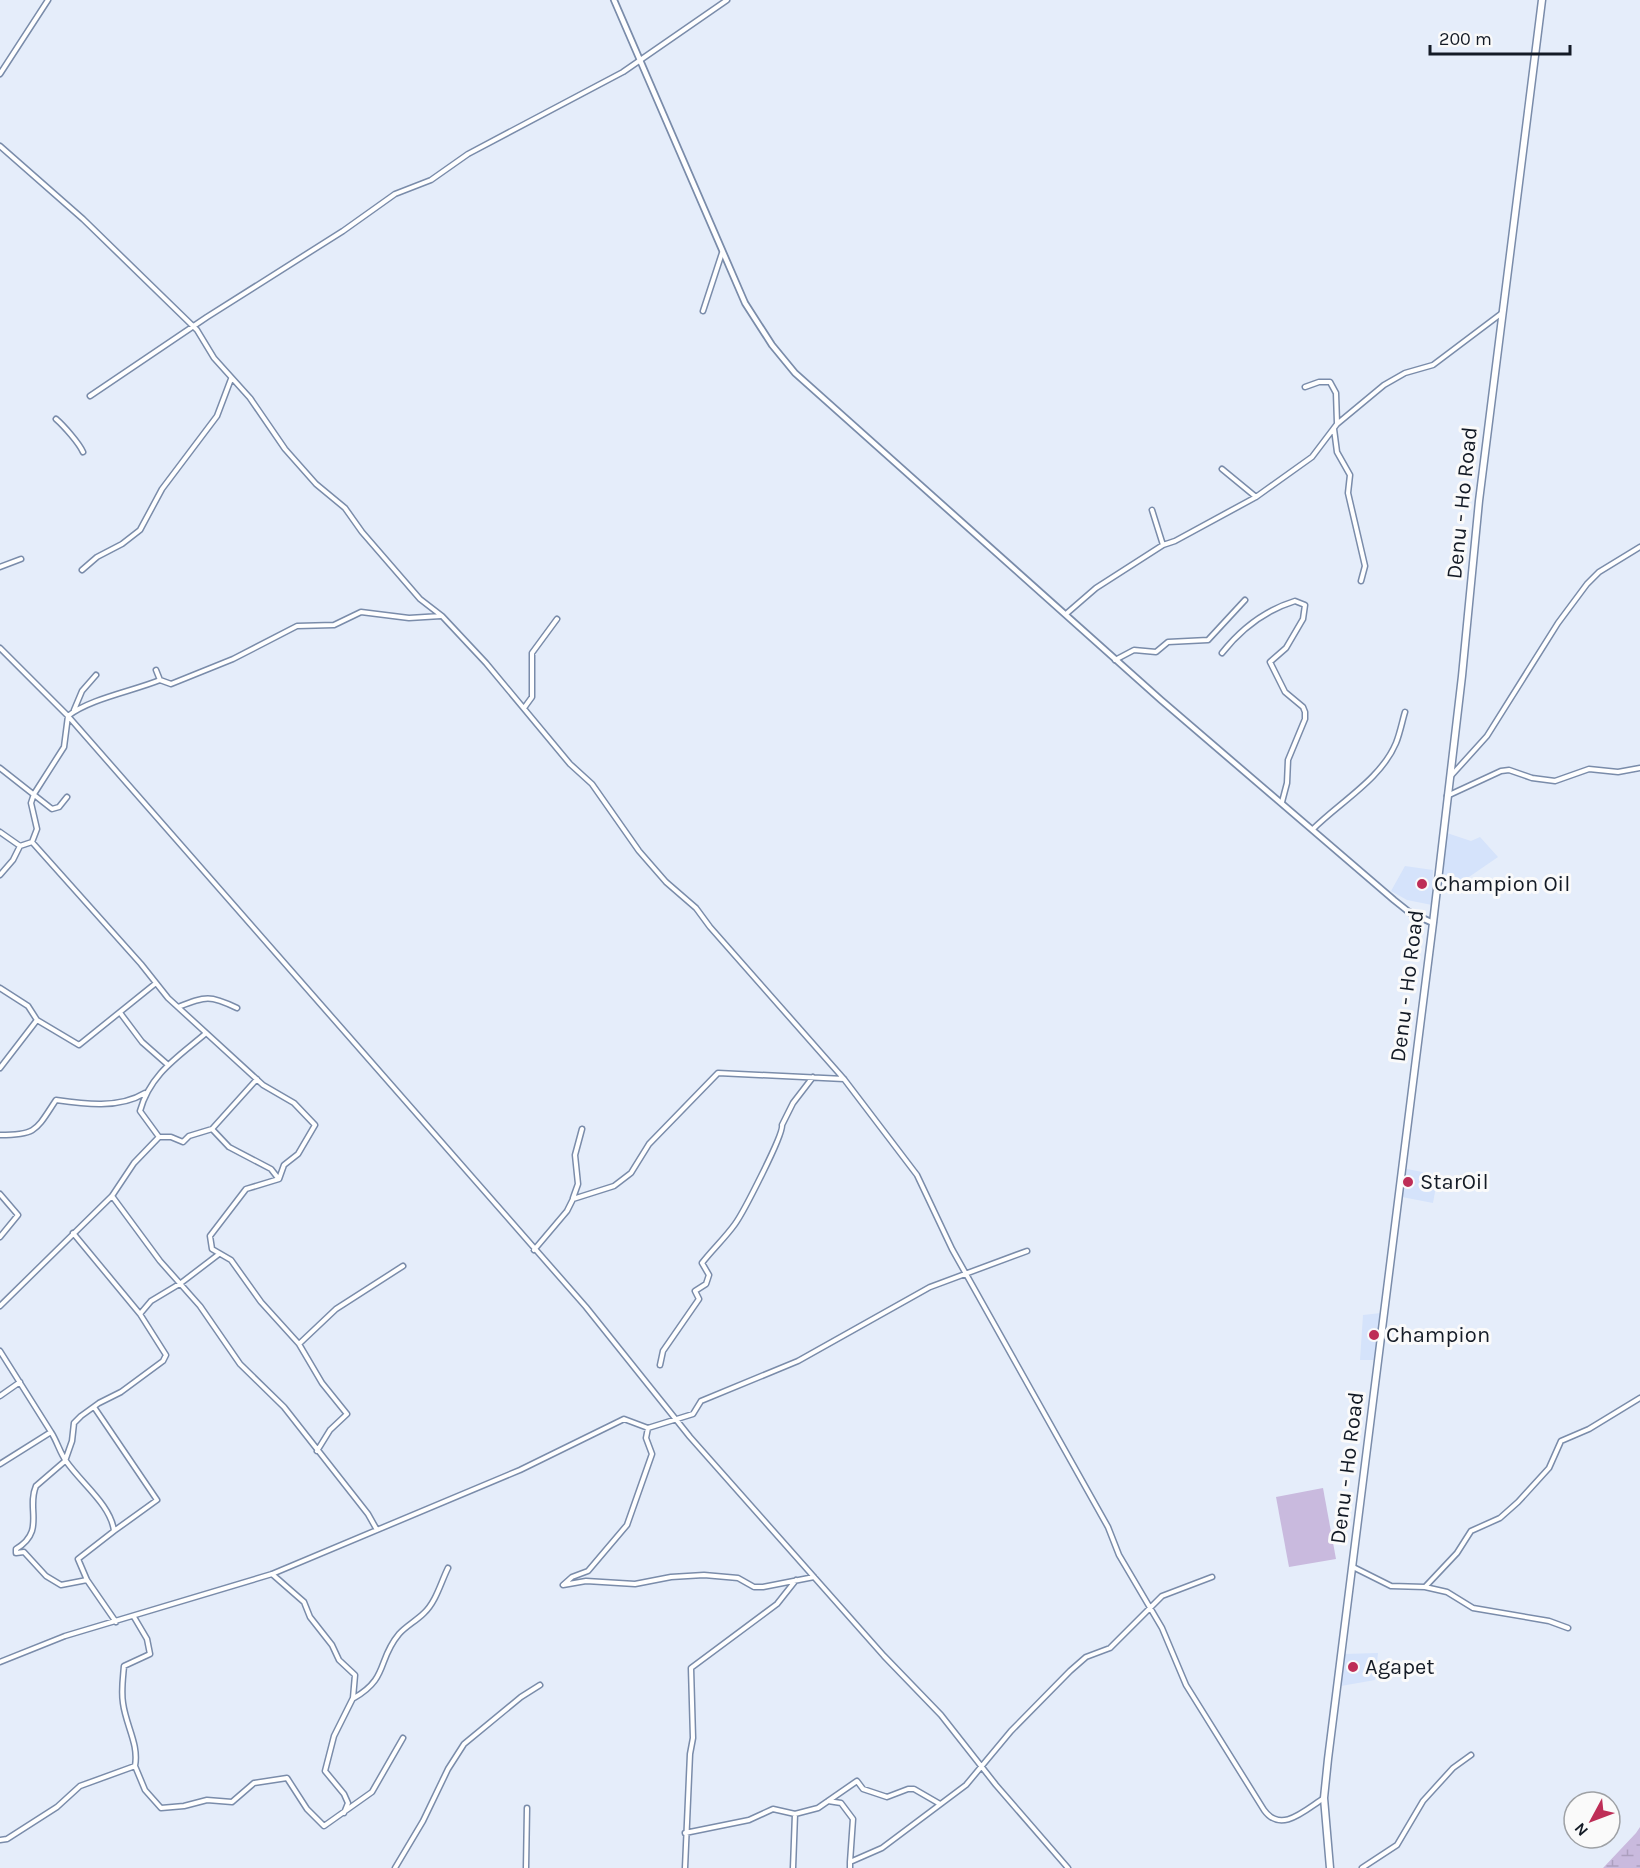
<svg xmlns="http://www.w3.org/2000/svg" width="1640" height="1868" viewBox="0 0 1640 1868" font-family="Karla,sans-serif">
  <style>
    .built { fill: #d5e3fb }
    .wetland { fill: url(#wetland-marsh) }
    .green { fill: #c9bade }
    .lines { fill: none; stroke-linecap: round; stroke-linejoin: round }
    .minor-casing { stroke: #7a8caa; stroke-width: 7 }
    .tertiary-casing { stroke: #7a8caa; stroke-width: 8 }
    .primary-casing { stroke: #7a8caa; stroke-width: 9 }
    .minor { stroke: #fff; stroke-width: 4 }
    .tertiary { stroke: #fff; stroke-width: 4.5 }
    .primary { stroke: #fff; stroke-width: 6 }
    .poi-dot { fill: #be2e57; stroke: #fafafa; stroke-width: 2 }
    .labels { text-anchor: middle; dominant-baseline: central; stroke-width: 6; stroke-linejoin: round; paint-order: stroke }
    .street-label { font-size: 22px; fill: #141b26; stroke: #fafafa }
    .poi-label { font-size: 22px; fill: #141b26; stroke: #fafafa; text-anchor: start }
  </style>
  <defs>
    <pattern id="wetland-marsh" width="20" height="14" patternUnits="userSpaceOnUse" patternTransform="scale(1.5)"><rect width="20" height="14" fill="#c9bade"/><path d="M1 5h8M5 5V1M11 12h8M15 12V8" fill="none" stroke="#ac9fbe"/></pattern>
  </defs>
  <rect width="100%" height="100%" fill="#e5edfa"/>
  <path class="built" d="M1447 833 1471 841 1480 837 1498 857 1466 879 1446 888 1441 887Z
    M1405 866 1433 870 1432 905 1407 900 1391 891Z
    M1407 1169 1438 1175 1433 1203 1402 1197Z
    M1381 1313 1375 1360H1360L1363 1315Z
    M1378 1653 1375 1680 1341 1686 1344 1654Z"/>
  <path class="wetland" d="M1640 1827V1868H1603L1636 1833Z"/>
  <path class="green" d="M1323 1488 1336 1559 1289 1567 1276 1497Z"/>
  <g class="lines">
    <defs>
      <path id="minor" d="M0 74 48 0
        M0 146 83 219 197 330 214 358 250 398 285 449 316 484 345 508 362 532 420 599 442 616 486 663 570 764 592 784 639 851 666 882 696 908 710 927 844 1079 917 1175 952 1249 1108 1527 1119 1555 1162 1628 1186 1685 1264 1810C1281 1834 1305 1810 1324 1798
        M703 311 722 253
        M1305 387 1319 382H1330L1336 393 1337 423
        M90 396 207 317 343 231 395 194 431 180 468 154 623 72 727 0
        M56 419C64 426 79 443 83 452
        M1334 429 1337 452 1350 475 1348 493 1365 566 1361 581
        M1222 469 1256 497
        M1152 510 1163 545
        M0 567 21 559
        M82 570 97 557 122 544 140 530 162 489 217 416 231 379
        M1066 614 1096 588 1163 545 1175 541 1256 497 1312 457 1337 424 1384 385 1405 373 1433 365 1502 313
        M0 648 68 716 586 1307 690 1437 884 1656 941 1715 996 1785 1068 1868
        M1222 653C1241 629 1266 610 1295 601L1305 605 1303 619 1286 648 1270 662 1285 692 1303 707 1305 712V719L1288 760 1287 783 1282 802
        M1115 660 1134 650 1156 652 1168 642 1208 640 1245 600
        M156 670 160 680 171 684 233 659 297 626 334 625 361 612 409 618 441 616
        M524 708 532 697V653L557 619
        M74 710 82 691 96 675
        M0 768 52 809 59 807 67 797
        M1450 777 1487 736 1558 623 1587 584 1599 572 1640 547
        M1447 796 1501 771 1509 770 1532 778 1555 781 1589 769 1618 772 1640 768
        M1313 829C1340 802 1381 779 1396 743 1400 733 1402 722 1405 712
        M0 832 20 846
        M32 842 141 964 168 998 263 1085 294 1103 315 1125 298 1154 284 1165 279 1179 246 1189 210 1236 212 1249 231 1260 261 1302 299 1344 322 1383 347 1414 330 1430 317 1451
        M0 875 13 860 20 846 32 842 37 829 31 803 34 794 64 747 68 716C89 699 133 691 160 680
        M0 988 28 1006 37 1020 79 1045 156 983
        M178 1007C206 996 210 995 237 1008
        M121 1014 142 1042 167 1064
        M0 1068 37 1020
        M212 1129 229 1147 271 1169 278 1178
        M0 1135C37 1135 36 1130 56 1100 84 1104 119 1109 145 1093
        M159 1137 140 1111C150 1074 178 1057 205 1034
        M0 1194 18 1215 0 1237
        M112 1196 160 1261 200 1306 240 1364 284 1407 368 1514 377 1530
        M573 1198 578 1184 575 1155 582 1129
        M73 1233 140 1314 166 1355 163 1361 121 1392 99 1403 81 1416 74 1423 72 1441 65 1461 36 1486C26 1509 46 1531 16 1549V1553L24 1552 46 1576 61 1585 87 1580
        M534 1250 567 1211 573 1199 614 1186 631 1173 649 1144 718 1073 844 1079
        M0 1306 112 1196 134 1163 159 1137H171L183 1142 189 1136 212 1129 257 1079
        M140 1314 151 1301 181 1283 219 1254
        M299 1344 336 1309 403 1266
        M0 1351 51 1432
        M660 1365 663 1351 699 1299 695 1291 706 1284 709 1275 702 1263C712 1250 725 1238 735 1224 743 1213 784 1134 782 1125L793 1103 813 1077
        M0 1396 20 1382
        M94 1407 157 1500 114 1531
        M648 1428 693 1414 701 1401 798 1361 930 1287 1027 1251
        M0 1464 51 1432C57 1441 60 1453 66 1461 81 1483 111 1505 114 1531L78 1559 87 1580 116 1622
        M1353 1567 1391 1586 1425 1587 1447 1592 1473 1608 1549 1621 1568 1628
        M272 1574 304 1602 310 1617 332 1645 339 1660 355 1675 353 1698 334 1736 325 1771 344 1794 348 1803 344 1813
        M1425 1587 1457 1553 1471 1531 1500 1518 1518 1502 1549 1468 1561 1441 1589 1429 1640 1398
        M0 1662 65 1636 272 1574 520 1470 624 1419 648 1428 646 1438 652 1454 627 1525 588 1571 572 1577 563 1585 586 1581 635 1584 671 1577 704 1575 738 1578 754 1587H763L814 1577
        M354 1698C389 1678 377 1660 399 1634 406 1626 416 1621 424 1613 436 1602 441 1582 448 1568
        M135 1766 145 1790 161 1808 184 1806 207 1800 232 1802 254 1783 287 1778 307 1809 324 1826 372 1792 403 1738
        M828 1801 841 1803 853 1819 850 1862
        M685 1833 749 1820 773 1809 795 1814 818 1808 857 1781 863 1789 887 1797 908 1789H914L940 1804
        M0 1840 7 1839 57 1807 80 1786 135 1766C139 1744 126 1726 123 1703 121 1691 123 1678 124 1666L150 1654 147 1639 134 1617
        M395 1868 423 1821 448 1769 464 1744 521 1697 540 1685
        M526 1868 527 1808
        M685 1868 690 1754 693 1738 691 1668 777 1604 796 1580
        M793 1868 795 1814
        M850 1868V1862L882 1848 966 1785 1011 1731 1070 1671 1086 1657 1110 1648 1162 1596 1212 1577
        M1362 1868 1397 1845 1423 1801 1453 1768 1471 1755"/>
      <path id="tertiary" d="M614 0 745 303 772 345 795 373 1161 700 1394 900 1409 912 1433 923"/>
      <path id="primary" d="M1330 1868 1324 1798 1328 1759 1433 923 1462 676 1479 501 1542 0"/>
    </defs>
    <use href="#minor" class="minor-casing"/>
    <use href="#tertiary" class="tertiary-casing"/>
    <use href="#primary" class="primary-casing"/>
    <use href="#minor" class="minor"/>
    <use href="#tertiary" class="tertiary"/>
    <use href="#primary" class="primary"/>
  </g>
  <g class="poi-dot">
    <circle cx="1422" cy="884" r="6"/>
    <circle cx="1408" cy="1182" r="6"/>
    <circle cx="1374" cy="1335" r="6"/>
    <circle cx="1353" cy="1667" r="6"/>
  </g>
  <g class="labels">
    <g class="street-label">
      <text transform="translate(1462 503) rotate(-84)">Denu - Ho Road</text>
      <text transform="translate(1407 986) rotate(-83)">Denu - Ho Road</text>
      <text transform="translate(1347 1468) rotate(-83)">Denu - Ho Road</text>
    </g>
    <g class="poi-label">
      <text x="1434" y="884">Champion Oil</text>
      <text x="1420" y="1182">StarOil</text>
      <text x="1386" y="1335">Champion</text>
      <text x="1365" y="1667">Agapet</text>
    </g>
  </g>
  <g transform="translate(1592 1820) rotate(229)"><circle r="28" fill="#fafafa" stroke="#9ea1a5" stroke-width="1.5"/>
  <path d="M0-4.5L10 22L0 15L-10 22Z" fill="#be2e57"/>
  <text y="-9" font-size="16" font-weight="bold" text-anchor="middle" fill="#141b26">N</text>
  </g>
  <path d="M1430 45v9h140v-9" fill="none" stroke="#141b26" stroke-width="3"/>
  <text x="1439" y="45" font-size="18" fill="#141b26" stroke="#fafafa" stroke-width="4.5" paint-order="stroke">200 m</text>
</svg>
